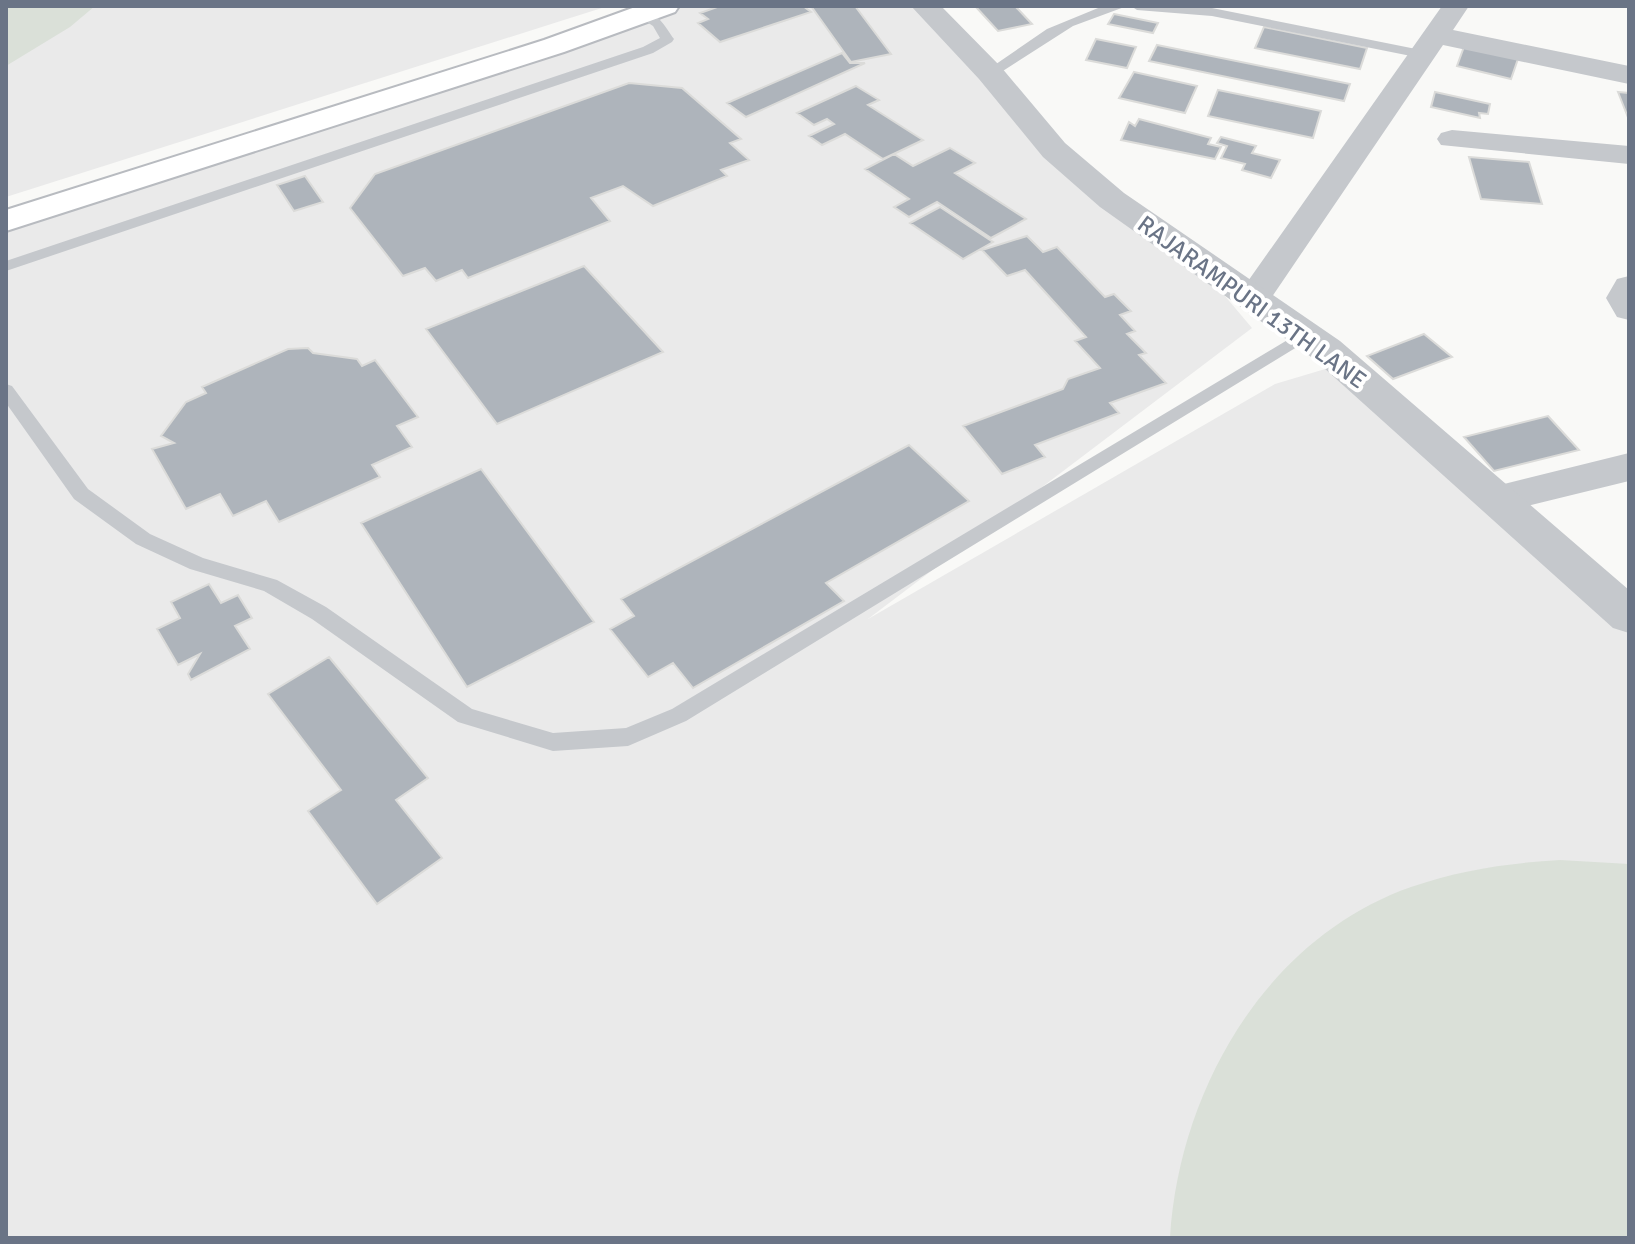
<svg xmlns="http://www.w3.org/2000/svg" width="1635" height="1244" viewBox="0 0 1635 1244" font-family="Signika,sans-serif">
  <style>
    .built { fill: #eaeaea }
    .green { fill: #dae0d8 }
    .building { fill: #aeb4bb; stroke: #dbdbd9; stroke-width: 2 }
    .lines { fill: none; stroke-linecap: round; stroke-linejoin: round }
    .primary-casing { stroke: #b8bbc0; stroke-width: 4 }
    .service { fill: #c5c8cc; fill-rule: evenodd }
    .minor { fill: #c5c8cc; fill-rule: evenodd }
    .tertiary { fill: #c5c8cc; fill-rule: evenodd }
    .primary { fill: #fff; fill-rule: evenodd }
    .labels { text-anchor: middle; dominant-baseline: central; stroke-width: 8; stroke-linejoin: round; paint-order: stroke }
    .street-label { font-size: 24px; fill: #6a7486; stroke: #fff }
  </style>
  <rect width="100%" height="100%" fill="#f9f9f7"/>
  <path class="built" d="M6 6H608L6 197Z
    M665 6H925L1014 102 1192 257 1252 328 868 619 1275 384 1342 364 1629 615V1238H6V219Z"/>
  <path class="green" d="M6 6H95L70 27 6 66Z
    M1560 860 1629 864V1238H1170C1179 1090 1266 938 1411 887 1460 870 1508 863 1560 860Z"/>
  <path class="building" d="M720 6H803L811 12 720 42 698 23 708 19 700 13Z
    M811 6H855L891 54 851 62Z
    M975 6H1015L1032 24 998 31Z
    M1114 14 1158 23 1153 33 1108 24Z
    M1264 27 1367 48 1360 69 1255 48Z
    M1096 39 1136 47 1127 68 1086 60Z
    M1465 44 1519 56 1511 79 1457 66Z
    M1157 45 1350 84 1344 101 1149 61Z
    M842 53 850 63H865L746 117 727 103Z
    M1134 72 1197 86 1185 113 1119 98Z
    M629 83 682 88 741 139 730 143 749 160 721 170 727 176 653 206 623 186 591 198 610 221 468 278 462 270 436 281 425 268 403 276 350 208 375 174Z
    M856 86 879 100 868 105 923 140 883 159 845 134 822 145 809 136 834 124 827 119 814 125 797 113Z
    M1218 90 1321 111 1313 138 1208 116Z
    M1435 92 1490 104 1488 114 1479 113 1480 118 1431 107Z
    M1618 92 1629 93V120Z
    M1139 119 1211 138 1208 144 1221 147 1215 159 1121 140 1129 122 1135 126Z
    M1221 137 1256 146 1252 153 1280 160 1271 178 1242 170 1245 164 1221 158 1227 146 1217 143Z
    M950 148 975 163 955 173 1026 219 991 238 937 202 909 217 894 207 909 199 865 169 894 154 913 166Z
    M1469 157 1529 162 1542 204 1481 199Z
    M305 176 323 202 294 211 277 185Z
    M940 207 993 242 963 259 910 223Z
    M1027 236 1043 252 1057 247 1105 297 1114 294 1131 311 1120 315 1135 331 1127 334 1146 353 1139 355 1166 383 1110 403 1119 413 1035 445 1045 457 1002 474 963 426 1063 389 1068 379 1100 368 1075 341 1086 337 1025 270 1007 276 982 250Z
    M584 266 663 352 497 424 426 329Z
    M1424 334 1452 357 1393 379 1367 356Z
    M308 348 313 353 357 359 362 366 375 360 418 417 397 426 412 447 372 465 380 477 279 522 266 501 233 516 220 494 186 509 152 449 174 443 161 436 186 402 206 393 202 387 288 349Z
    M1548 416 1579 450 1494 471 1464 437Z
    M909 445 969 501 826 583 844 601 693 688 673 663 648 677 610 629 634 616 621 599Z
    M481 469 594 622 467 687 361 523Z
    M209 584 221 603 238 595 252 618 235 626 250 649 191 680 188 674 200 654 178 665 157 629 180 618 171 602Z
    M329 657 428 778 396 800 442 858 377 904 308 811 341 790 268 694Z"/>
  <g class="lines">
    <defs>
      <path id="primary" d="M638 6H679L675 12 564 52 6 231V210L544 40Z"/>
    </defs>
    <use href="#primary" class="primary-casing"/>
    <path class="service" d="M1103 6H1127L1073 26 995 76 983 73 1047 29Z
      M1131 6 1212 8 1421 50 1428 54 1421 58 1212 16 1137 10Z
      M638 10C656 9 665 26 674 39L672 42 653 53 6 271V261L643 47 660 38 653 26 638 16Z
      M1304 330 1310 331V339L686 721 628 746 553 751 458 722 312 619 264 591 190 569 136 544 74 499 6 403V384L12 386 88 489 150 534 203 558 277 580 326 607 472 709 553 733 626 728 672 709Z"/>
    <path class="minor" d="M1442 6H1469L1453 30 1629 66V84L1443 45 1265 307 1253 310 1241 307 1236 299 1241 291Z
      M1452 130 1629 146V164L1441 145 1437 139 1441 133Z
      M1629 276V320L1617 317 1606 298 1617 279Z
      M1629 453V481L1498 513 1484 509 1479 499 1484 489Z"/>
    <path class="tertiary" d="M911 6H941L1001 67 1065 143 1124 193 1340 341 1629 590V633L1613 628 1314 359 1100 207 1043 157 979 79Z"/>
    <use href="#primary" class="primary"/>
  </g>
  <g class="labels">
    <g class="street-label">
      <text transform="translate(1252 302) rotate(36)">RAJARAMPURI 13TH LANE</text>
    </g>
  </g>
  <rect width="1635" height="1244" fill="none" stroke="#6a7486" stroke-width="16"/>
</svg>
